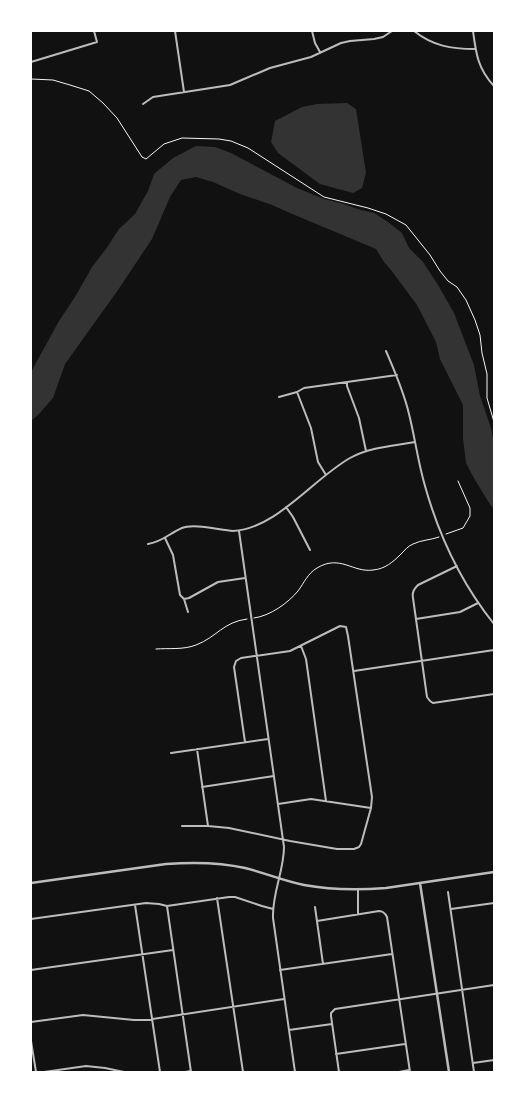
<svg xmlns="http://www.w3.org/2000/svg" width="525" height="1103" viewBox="0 0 525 1103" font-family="'Fira Sans',sans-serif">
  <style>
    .water { fill: #333 }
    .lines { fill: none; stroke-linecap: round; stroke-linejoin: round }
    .path { stroke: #f5f5f5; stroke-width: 1 }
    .minor { stroke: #bcbcbc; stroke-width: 2 }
    .tertiary { stroke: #bcbcbc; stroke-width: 2.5 }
  </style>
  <rect width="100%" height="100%" fill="#111"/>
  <path class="water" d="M347 103 356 109 366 173 362 188 353 193 320 184 278 153 271 142 275 121 302 107 317 104Z
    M196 146 215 147 231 153 297 188 324 199 344 204 357 209 374 213 388 222 402 233 409 248 423 262 438 285 454 313 474 365 480 396 491 428 494 443V508L491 506 475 480 466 463 463 438V405L440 359 436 342 417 305 391 270 384 262 376 249 290 213 272 205 240 194 213 182 196 177 181 180 170 197 152 239 118 290 65 364 53 398 39 414 31 421V372L59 321 75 297 92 267 106 249 119 229 135 214 148 191 154 174 173 158Z"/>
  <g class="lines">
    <path class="path" d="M31 79 53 80 70 85 89 91 103 103 117 118 142 157 146 159 164 144 182 138 219 139 231 141 248 148 324 197 368 208 386 214 406 225 430 255 440 271 448 281 457 287 466 300 475 320 480 335 482 353 487 374V398L494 422
      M446 534 463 528 470 516V508L458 481
      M254 618C270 616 288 603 298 591 304 583 308 573 317 568 340 554 353 573 373 570 385 569 393 562 401 554 405 550 408 546 413 544 421 540 431 540 439 537
      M156 649C169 648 183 650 196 645 217 637 223 622 247 619"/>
    <path class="minor" d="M175 31 184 92
      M312 31 315 43 320 52
      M414 31C433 46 451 49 475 49
      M473 31C476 54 478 69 494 86
      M31 62 97 42 94 31
      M143 104 153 97 230 85 270 68 311 57 341 43 350 41 374 39 383 37 392 31
      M386 351C395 372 404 392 409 414 415 438 418 462 425 486 439 536 462 584 494 624
      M347 382V386L359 418 366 451
      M297 392 311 428 318 462 326 475
      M279 397 297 392 304 388 397 375
      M286 507 293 517 310 550
      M239 531 284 847C284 871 272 893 273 918L295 1072
      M165 538 173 555 180 595 184 599 188 612
      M148 544C162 542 170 533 182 528 194 523 219 530 233 531 276 529 313 479 350 458 370 447 393 446 415 442
      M457 566 418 585C414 589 412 592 413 598L427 697 430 701 433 703 494 694
      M184 599 189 598 218 582 245 578
      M416 619 460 612 478 603
      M301 646 306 659 326 801
      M354 671 494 650
      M197 749 208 826
      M171 753 268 739
      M202 787 274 776
      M278 804 311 799 371 808
      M182 826H208L229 828 290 841 337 849H354L359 847 361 844 371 808 372 797 348 636 346 627 340 626 290 651 241 658 236 661 234 667 245 742
      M358 890V914
      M448 892 474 1072
      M217 898 243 1072
      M135 905 160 1072
      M167 906 191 1072
      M315 907 323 964
      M451 909 494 903
      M31 919 146 903 159 904 167 906 229 897H235L262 906 273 909
      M317 921 379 911C383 911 385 913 387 917L410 1072
      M31 970 173 950
      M280 970 392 954
      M31 1022 83 1015 134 1020H146L284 999
      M289 1030 332 1024
      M31 1041 36 1072
      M336 1054 405 1044
      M473 1063 494 1060
      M44 1072 86 1066 105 1068 124 1072
      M185 1072 191 1071
      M339 1072 331 1016V1013L335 1009 494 985
      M399 1072 409 1070"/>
    <path class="tertiary" d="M31 883 166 864C193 862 219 862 245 868 265 873 284 881 304 885 331 890 359 890 386 888L494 872
      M420 883 449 1072"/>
  </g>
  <rect width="525" height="1103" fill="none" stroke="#ffffff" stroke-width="64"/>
</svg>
